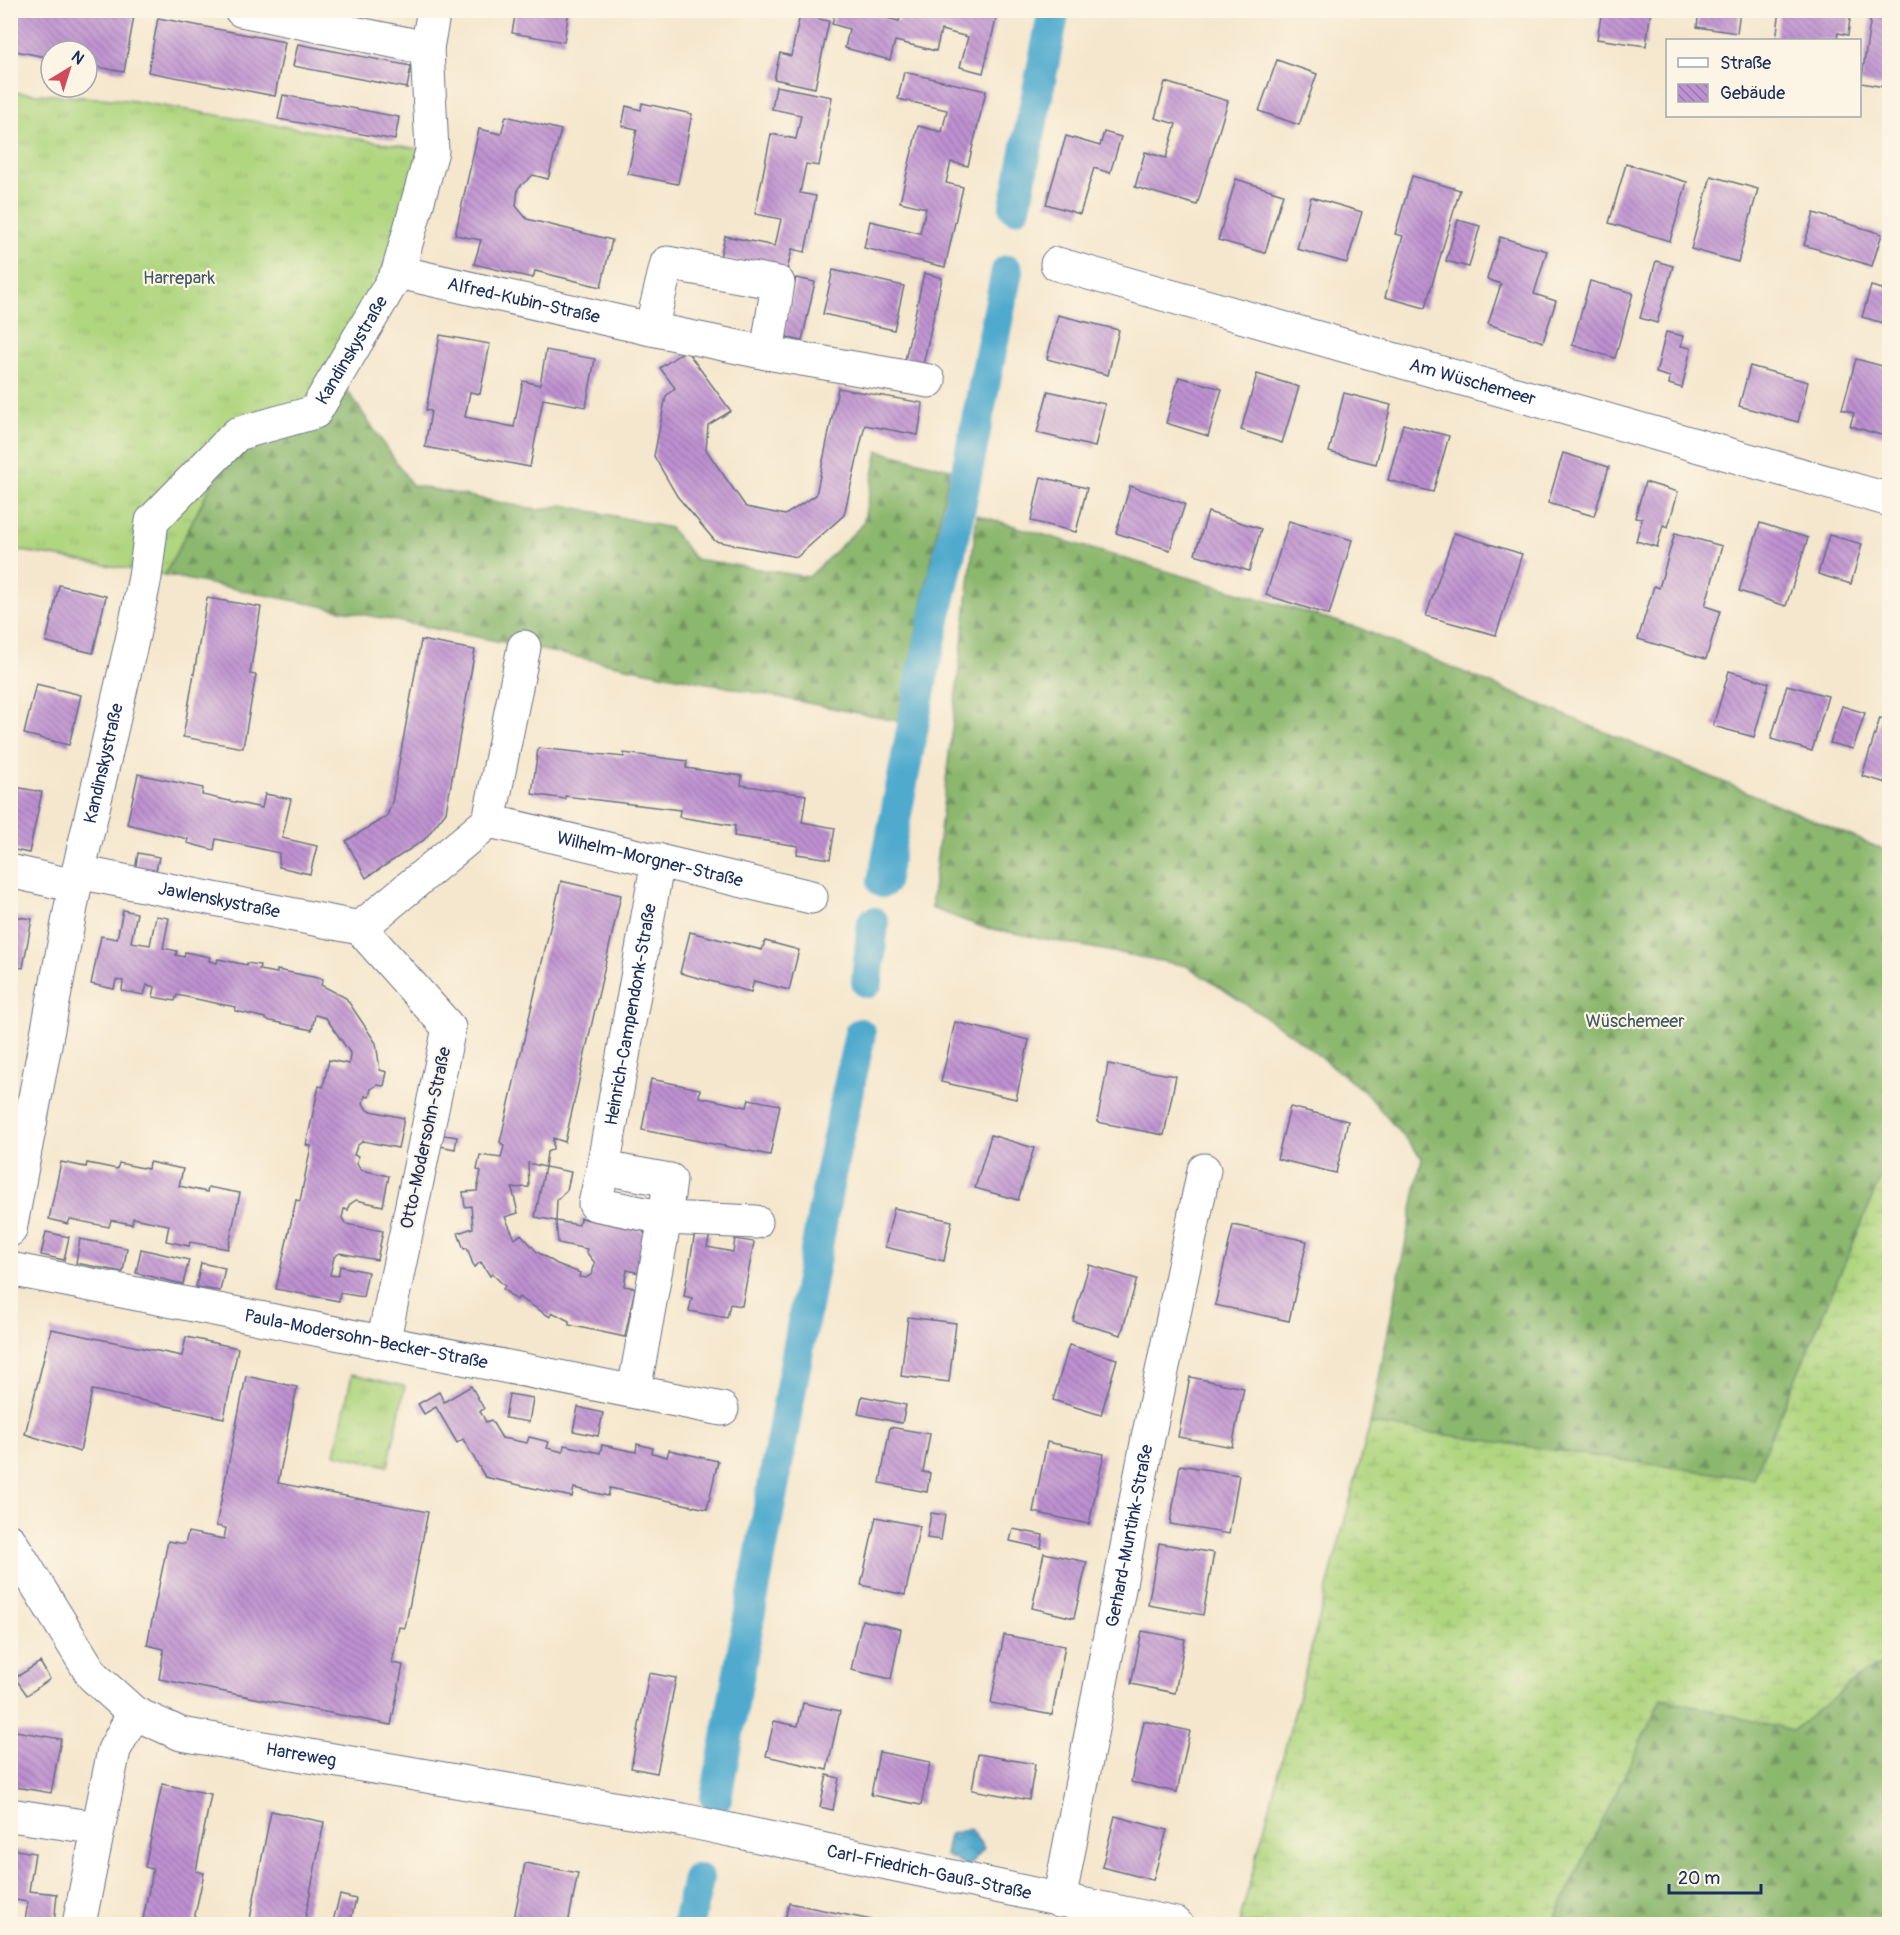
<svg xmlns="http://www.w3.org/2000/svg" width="1900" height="1935" viewBox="0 0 1900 1935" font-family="Pangolin,sans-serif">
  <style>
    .grass { fill: url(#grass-tufts); stroke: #66826f; stroke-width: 1.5 }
    .forest { fill: url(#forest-firs); stroke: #547366; stroke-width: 1.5 }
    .wetland { fill: url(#wetland-marsh); stroke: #66826f; stroke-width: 1.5 }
    .water { fill: url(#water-waves); stroke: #366c96; stroke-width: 1.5 }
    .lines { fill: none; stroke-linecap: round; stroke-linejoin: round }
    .canal { stroke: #50aace; stroke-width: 32 }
    .building { fill: url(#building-back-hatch) }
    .street-casing { stroke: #676f85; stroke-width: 35 }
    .street { stroke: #fff; stroke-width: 33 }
    .labels { text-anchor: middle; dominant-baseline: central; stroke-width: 4.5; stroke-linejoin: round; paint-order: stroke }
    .park-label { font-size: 18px; fill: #405966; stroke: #fcf5e5 }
    .street-label { font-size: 18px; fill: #1b2f5e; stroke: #fcf5e5 }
  </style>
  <defs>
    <pattern id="grass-tufts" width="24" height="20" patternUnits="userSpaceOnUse" patternTransform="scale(1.5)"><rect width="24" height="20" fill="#b0d680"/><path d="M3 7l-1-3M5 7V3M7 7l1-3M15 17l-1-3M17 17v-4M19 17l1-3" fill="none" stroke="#97b871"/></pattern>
    <pattern id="forest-firs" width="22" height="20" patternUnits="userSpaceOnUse" patternTransform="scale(1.5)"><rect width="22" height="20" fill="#8cb76e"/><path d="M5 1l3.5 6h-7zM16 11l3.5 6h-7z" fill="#72955e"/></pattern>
    <pattern id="wetland-marsh" width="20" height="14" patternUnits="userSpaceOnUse" patternTransform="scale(1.5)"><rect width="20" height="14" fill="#b0d680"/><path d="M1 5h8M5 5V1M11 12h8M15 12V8" fill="none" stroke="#97b871"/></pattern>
    <pattern id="water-waves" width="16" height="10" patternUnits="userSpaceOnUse" patternTransform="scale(1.5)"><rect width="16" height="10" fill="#50aace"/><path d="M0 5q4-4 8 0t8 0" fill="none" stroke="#428baa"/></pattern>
    <pattern id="building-back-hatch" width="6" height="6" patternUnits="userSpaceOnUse" patternTransform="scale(1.5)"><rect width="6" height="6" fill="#be91d0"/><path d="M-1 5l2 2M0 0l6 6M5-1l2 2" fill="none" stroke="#9a77ac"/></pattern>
  </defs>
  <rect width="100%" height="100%" fill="#fcf5e5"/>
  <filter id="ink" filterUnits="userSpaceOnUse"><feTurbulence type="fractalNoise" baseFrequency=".0167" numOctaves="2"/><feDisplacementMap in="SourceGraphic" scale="12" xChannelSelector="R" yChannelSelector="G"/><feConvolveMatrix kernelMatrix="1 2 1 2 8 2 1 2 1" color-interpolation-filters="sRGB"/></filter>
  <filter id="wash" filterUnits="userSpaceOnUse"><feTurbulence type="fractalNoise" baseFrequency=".008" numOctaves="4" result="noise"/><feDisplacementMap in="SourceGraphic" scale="24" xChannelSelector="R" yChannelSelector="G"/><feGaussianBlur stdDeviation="1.35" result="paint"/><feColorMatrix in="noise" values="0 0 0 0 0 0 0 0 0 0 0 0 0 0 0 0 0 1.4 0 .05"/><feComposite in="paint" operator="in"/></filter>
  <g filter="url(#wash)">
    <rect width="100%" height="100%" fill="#f5e7cd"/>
    <path class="grass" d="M10 92 127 100 432 151 398 272 315 412 237 434 165 575 11 549Z
      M352 1374 405 1386 388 1466 335 1454Z"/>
    <path class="forest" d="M337 376 412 485 538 510 563 505 670 528 695 559 809 577 863 524 878 451 950 469 898 721 165 575 237 434 315 412Z
      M977 515 1359 628 1889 852V1159L1753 1479 1370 1424 1422 1158 1367 1094 1290 1033 1187 966 982 927 931 908Z
      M1889 1661V1924H1552L1662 1698 1792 1731 1864 1673Z"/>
    <path class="wetland" d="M1889 1159V1661L1864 1673 1792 1731 1662 1698 1552 1924H1239L1370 1424 1753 1479Z"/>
    <path class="water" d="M970 1829 984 1848 968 1867 945 1855 949 1834Z"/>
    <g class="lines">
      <path class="canal" d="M1015 207 1054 10
        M883 882 923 673 959 511 1007 271
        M867 982 873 923
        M716 1798 830 1175 860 1034
        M688 1924 698 1879"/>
    </g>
    <g id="blocks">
      <path class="building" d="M10 10H104L134 16 124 72 87 65V51H51V58L10 50Z
        M516 10H569L564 42 512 33Z
        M836 10H856L899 21 902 10H980L997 15 983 73 960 67 968 37 941 30 936 51 895 41 890 60 845 48 849 29 832 24Z
        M1602 10H1651L1646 46 1597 39Z
        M1699 10H1740L1737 33 1697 27Z
        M1780 10H1851L1848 35 1838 33 1837 40H1776Z
        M1872 10H1890V88L1861 83Z
        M800 15 829 21 815 88 774 79 780 53 791 56Z
        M158 18 285 42 275 96 148 72Z
        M298 44 411 66 407 88 293 66Z
        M1277 60 1317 74 1299 125 1259 111Z
        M904 72 986 91 968 166 951 162 946 183 963 187 945 267 864 248 870 221 920 233 926 208 900 202 918 126 942 132 947 110 898 99Z
        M1165 82 1228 101 1197 205 1135 187 1145 152 1166 158 1176 124 1155 118Z
        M776 86 832 97 819 166 806 164 800 193 816 196 805 252 792 249 787 271 720 257 725 236 775 246 781 219 755 214 771 134 796 139 801 115 772 109Z
        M283 95 399 117 395 140 278 119Z
        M642 103 692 114 678 184 628 174 637 129 622 126 626 106 641 110Z
        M506 116 561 130 548 179 533 175 518 188 516 206 527 219 612 240 601 287 535 271 533 278 474 264 481 240 455 235 479 129 501 134Z
        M1104 132 1121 137 1110 173 1094 168 1080 214 1046 204 1066 136 1100 146Z
        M1626 164 1687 182 1670 241 1609 223Z
        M1412 176 1460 190 1425 308 1385 297 1403 236 1395 234Z
        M1711 176 1758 189 1738 262 1691 249Z
        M1236 179 1283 194 1265 253 1218 240Z
        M1311 197 1362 212 1347 263 1297 249Z
        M1814 213 1882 234 1872 266 1804 245Z
        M1458 220 1480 226 1469 267 1446 261Z
        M1500 237 1547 251 1534 294 1556 301 1543 342 1488 324 1501 284 1487 279Z
        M1656 261 1673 266 1657 323 1640 318Z
        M833 270 904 286 894 330 823 314Z
        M924 273 942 278 923 365 905 360Z
        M796 278 815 282 802 341 783 336Z
        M1890 279V325L1862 317 1871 286 1886 290Z
        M1590 281 1633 293 1615 358 1572 345Z
        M1058 315 1119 330 1108 375 1047 359Z
        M1666 332 1683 336 1681 346 1691 348 1682 388 1669 384 1670 377 1656 373Z
        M440 335 490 344 480 394 470 392 465 417 514 427 523 381 540 385 546 350 595 359 586 407 543 399 530 467 425 447 431 411 426 410Z
        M686 350 731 411 708 425 706 450 746 507 785 515 816 495 838 388 923 403 918 435 865 425 844 515 797 557 715 541 677 496 654 456 666 396 675 388 660 368Z
        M1856 359 1890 368V421L1885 436 1850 426 1854 413 1842 409Z
        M1750 366 1808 382 1798 422 1739 406Z
        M1257 374 1299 387 1282 443 1241 430Z
        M1179 377 1222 389 1208 436 1166 423Z
        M1048 391 1105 404 1095 447 1037 433Z
        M1344 393 1391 405 1376 464 1329 452Z
        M1403 424 1449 436 1433 492 1388 480Z
        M1563 453 1609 467 1594 516 1548 503Z
        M1041 477 1087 488 1076 532 1031 521Z
        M1645 482 1678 492 1668 527 1663 525 1657 547 1636 541 1642 519 1635 518Z
        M1130 486 1185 504 1170 550 1116 533Z
        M1208 512 1261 529 1249 571 1195 554Z
        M1289 521 1352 540 1329 615 1266 595Z
        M1760 523 1808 538 1786 606 1739 591Z
        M1454 533 1522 554 1496 635 1426 616Z
        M1675 533 1722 546 1705 606 1720 611 1706 659 1638 639 1654 586 1659 588Z
        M1829 535 1862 544 1851 584 1818 574Z
        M59 585 106 596 93 653 46 642Z
        M207 598 261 607 250 674 256 675 243 748 183 737Z
        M421 640 475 650 446 812 424 840 366 878 346 841 387 816 392 802Z
        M1729 671 1769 683 1754 737 1713 726Z
        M36 684 81 695 69 745 24 734Z
        M1787 685 1828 696 1812 751 1771 739Z
        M1842 706 1865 713 1853 749 1830 743Z
        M1880 718 1890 721V784L1862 776Z
        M538 748 624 757V753L687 761 686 768 742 776 741 785 806 795 802 822 835 828 830 859 797 854 798 846 734 836 735 826 679 817 680 810 565 796V799L532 794Z
        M138 774 203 788 202 795 262 808 265 794 291 799 282 838 317 846 310 874 279 867V853L216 839 214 850 187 843 188 839 127 824Z
        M10 786 42 792 29 853 10 849Z
        M138 853 159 857 154 880 134 876Z
        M561 881 621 895 565 1142 553 1138V1149L547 1152 545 1167 571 1172 567 1190 557 1200 556 1221 535 1217 545 1167 528 1163 529 1187 512 1188 518 1213 505 1217 515 1239 521 1234 537 1252 557 1264 580 1273 579 1277 586 1278 592 1274 595 1263 586 1252 587 1249 558 1243 556 1221 579 1225 580 1218 643 1231 650 1243 644 1274 627 1270 624 1286 635 1288 625 1337 569 1325V1321L552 1312 550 1317 519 1297 517 1300 503 1289 505 1286 492 1274 490 1276 481 1262 474 1267 467 1248 464 1249 458 1233 473 1228 471 1206 465 1207 463 1192 477 1191 481 1171 477 1170 480 1155 501 1158 504 1146 500 1142Z
        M123 910 137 913 131 942 150 945 156 916 169 918 163 948 177 951 176 955 184 957 185 952 210 957 209 961 217 963 218 959 247 965V963L260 965 259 970 277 973V970L323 979 321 985 346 998 376 1043 380 1070 387 1072 384 1086 377 1085 371 1089 369 1097 365 1096 363 1103 367 1110 404 1118 401 1134 398 1148 363 1141 357 1146 354 1155 358 1156 357 1164 361 1170 389 1176 386 1190 383 1206 356 1200 349 1205 348 1210 344 1209 342 1218 346 1224 383 1231 377 1260 340 1253 334 1257 330 1275 338 1276 340 1266 368 1272 363 1297 340 1293 339 1301 276 1289 296 1200 300 1201 311 1146 306 1145 319 1086 323 1087 329 1060 349 1064 350 1053 326 1018 315 1015 312 1030 266 1020V1018L235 1011 236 1007 220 1004 177 995 175 1001 153 997 155 987 147 985 144 995 122 991 123 981 116 980 114 989 91 984 101 936 117 939Z
        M10 916 32 919 23 968 10 966Z
        M690 932 762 950 765 941 799 950 789 990 754 981 751 992 680 973Z
        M10 1001 16 1002 12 1021H10Z
        M955 1022 1029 1040 1016 1099 941 1082Z
        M1108 1064 1176 1076 1164 1135 1097 1122Z
        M651 1079 700 1089 699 1097 747 1107 749 1099 780 1105 770 1155 642 1130Z
        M1290 1107 1348 1121 1336 1173 1277 1159Z
        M437 1134 457 1137 455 1149 435 1145Z
        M991 1135 1034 1148 1018 1200 975 1188Z
        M61 1162 86 1167 87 1163 117 1169 119 1163 148 1169 149 1162 183 1169 179 1186 207 1192 208 1187 240 1193 228 1249 190 1242 189 1246 166 1241 169 1225 133 1218 132 1224 111 1220 109 1227 70 1219 68 1224 49 1219Z
        M894 1208 952 1221 944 1261 885 1247Z
        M1233 1225 1307 1241 1289 1321 1215 1305Z
        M46 1232 69 1237 64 1260 41 1255Z
        M695 1232 710 1234 707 1247 733 1252 735 1239 754 1242 742 1306 730 1304 727 1318 689 1311 692 1298 684 1296Z
        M80 1239 127 1248 123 1272 76 1263Z
        M141 1249 189 1260 183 1284 136 1273Z
        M201 1263 225 1268 220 1291 196 1287Z
        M1089 1265 1137 1279 1121 1335 1073 1321Z
        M908 1317 956 1323 949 1382 901 1376Z
        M51 1329 182 1356 186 1337 238 1348 224 1418 92 1390 80 1452 25 1434Z
        M1069 1345 1117 1359 1101 1415 1053 1400Z
        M246 1376 297 1387 278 1483 428 1512 405 1628 399 1627 392 1663 403 1665 391 1725 159 1679 164 1649 147 1645 168 1541 185 1544 188 1532 224 1539 226 1528 216 1526Z
        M1190 1377 1244 1388 1232 1447 1178 1437Z
        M471 1386 484 1409 480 1411 486 1422 491 1420 502 1438 527 1443 529 1437 549 1442 547 1448 563 1452 564 1445 600 1453 602 1445 636 1452 637 1444 653 1448 652 1453 667 1457 669 1450 718 1461 707 1509 610 1488 608 1496 574 1488 572 1497 485 1477 463 1439 457 1443 436 1407 424 1414 418 1404 439 1392 444 1402Z
        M509 1394 533 1398 529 1422 505 1418Z
        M862 1396 906 1405 902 1423 858 1414Z
        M578 1407 603 1413 598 1436 573 1431Z
        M890 1427 930 1434 923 1472 930 1473 927 1492 880 1483Z
        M1047 1442 1104 1454 1089 1524 1033 1512Z
        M1180 1465 1239 1475 1229 1534 1170 1524Z
        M931 1513 945 1515 941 1540 927 1538Z
        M876 1517 920 1526 905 1595 861 1585Z
        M1013 1529 1043 1535 1041 1548 1010 1541Z
        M1159 1543 1214 1553 1203 1615 1148 1605Z
        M1044 1553 1087 1562 1074 1618 1032 1608Z
        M862 1620 901 1629 891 1679 851 1670Z
        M1142 1631 1185 1639 1175 1693 1131 1684Z
        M1004 1635 1065 1646 1052 1715 991 1703Z
        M40 1662 50 1679 27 1695 15 1678Z
        M649 1673 676 1678 657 1773 631 1768Z
        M803 1703 840 1711 827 1770 766 1756 774 1721 798 1726Z
        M1144 1721 1190 1731 1177 1792 1131 1782Z
        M10 1730 61 1739 51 1793 10 1786Z
        M879 1752 930 1762 921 1805 871 1795Z
        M978 1754 1035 1764 1029 1800 972 1790Z
        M827 1775 839 1778 833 1810 820 1807Z
        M162 1784 211 1794 196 1871 204 1873 193 1924H142L153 1869 145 1867Z
        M271 1811 324 1822 304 1924H249Z
        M1115 1816 1167 1830 1153 1880 1102 1867Z
        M10 1849 35 1853 29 1891 57 1894 54 1924 25 1921 28 1902 10 1899Z
        M525 1863 578 1873 568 1924H513Z
        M340 1895 356 1899 350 1924 333 1921Z
        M789 1903 886 1923 885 1924H784Z"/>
    </g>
  </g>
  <g filter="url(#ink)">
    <use href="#blocks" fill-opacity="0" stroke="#676f85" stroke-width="1.5"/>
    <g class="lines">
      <defs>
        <g id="street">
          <path d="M241 10 427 48"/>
          <path id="s1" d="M1057 264 1890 500"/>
          <path id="s2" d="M398 272 651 329 767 353 929 381"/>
          <path d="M651 329 667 263 778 283 767 353"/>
          <path d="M489 821 524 647"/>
          <path d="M10 871 75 886"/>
          <path id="s3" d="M78 872 360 928"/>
          <path id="s4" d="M360 928 489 821 811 897"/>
          <path d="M360 928 449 1028 383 1343"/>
          <path id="s5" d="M603 1168 658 860"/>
          <path d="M603 1168 670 1180 665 1218 595 1204Z"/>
          <path id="s6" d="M10 1230 75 886 135 627 145 577 152 521 237 434 315 412 398 272 432 151 427 48 434 10"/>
          <path id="s7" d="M10 1269 722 1409"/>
          <path d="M634 1391 665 1218 756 1222"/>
          <path id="s8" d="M10 1541 93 1676 134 1713 181 1734 683 1820 1176 1924"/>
          <path d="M10 1815 98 1828"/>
          <path id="s9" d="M1059 1901 1147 1443 1204 1170"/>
          <path d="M79 1924 114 1750 134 1713"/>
        </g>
      </defs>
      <use href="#street" class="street-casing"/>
      <use href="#street" class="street"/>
    </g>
  </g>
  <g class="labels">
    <g class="park-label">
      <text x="179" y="278">Harrepark</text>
      <text x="1635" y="1021">Wüschemeer</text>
    </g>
    <g class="street-label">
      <text stroke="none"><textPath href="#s2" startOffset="129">Alfred-Kubin-Straße</textPath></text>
      <text stroke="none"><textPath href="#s6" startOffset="998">Kandinskystraße</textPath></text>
      <text stroke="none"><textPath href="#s1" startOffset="432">Am Wüschemeer</textPath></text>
      <text stroke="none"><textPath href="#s6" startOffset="476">Kandinskystraße</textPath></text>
      <text stroke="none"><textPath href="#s4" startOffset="333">Wilhelm-Morgner-Straße</textPath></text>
      <text stroke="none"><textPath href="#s3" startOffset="144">Jawlenskystraße</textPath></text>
      <text stroke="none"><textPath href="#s5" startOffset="156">Heinrich-Campendonk-Straße</textPath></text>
      <text transform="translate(426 1138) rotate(-78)">Otto-Modersohn-Straße</text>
      <text stroke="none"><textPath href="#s7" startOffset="363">Paula-Modersohn-Becker-Straße</textPath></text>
      <text stroke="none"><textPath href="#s9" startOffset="372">Gerhard-Muntink-Straße</textPath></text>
      <text stroke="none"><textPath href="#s8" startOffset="387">Harreweg</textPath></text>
      <text stroke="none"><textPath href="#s8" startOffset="1026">Carl-Friedrich-Gauß-Straße</textPath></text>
    </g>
  </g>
  <rect width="1900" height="1935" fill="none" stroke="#fcf5e5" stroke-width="36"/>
  <rect x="1666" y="39" width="195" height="78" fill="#fcf5e5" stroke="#a2a6af" stroke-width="1.5"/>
  <rect x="1678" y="58" width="30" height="9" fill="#ffffff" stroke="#a2a6af" stroke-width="1.5"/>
  <text x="1720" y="69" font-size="18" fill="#1b2f5e">Straße</text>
  <rect x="1678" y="84" width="30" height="18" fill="url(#building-back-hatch)" stroke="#a2a6af" stroke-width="1.5"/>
  <text x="1720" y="99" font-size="18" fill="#1b2f5e">Gebäude</text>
  <g transform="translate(69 69) rotate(38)"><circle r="28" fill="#fcf5e5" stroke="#a2a6af" stroke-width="1.5"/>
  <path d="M0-4.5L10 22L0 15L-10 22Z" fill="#d1495b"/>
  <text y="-9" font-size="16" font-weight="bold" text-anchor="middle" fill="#1b2f5e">N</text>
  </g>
  <path d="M1669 1884v9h92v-9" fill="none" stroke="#1b2f5e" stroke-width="3"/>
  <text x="1678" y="1884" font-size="18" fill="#1b2f5e" stroke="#fcf5e5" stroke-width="4.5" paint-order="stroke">20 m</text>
</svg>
